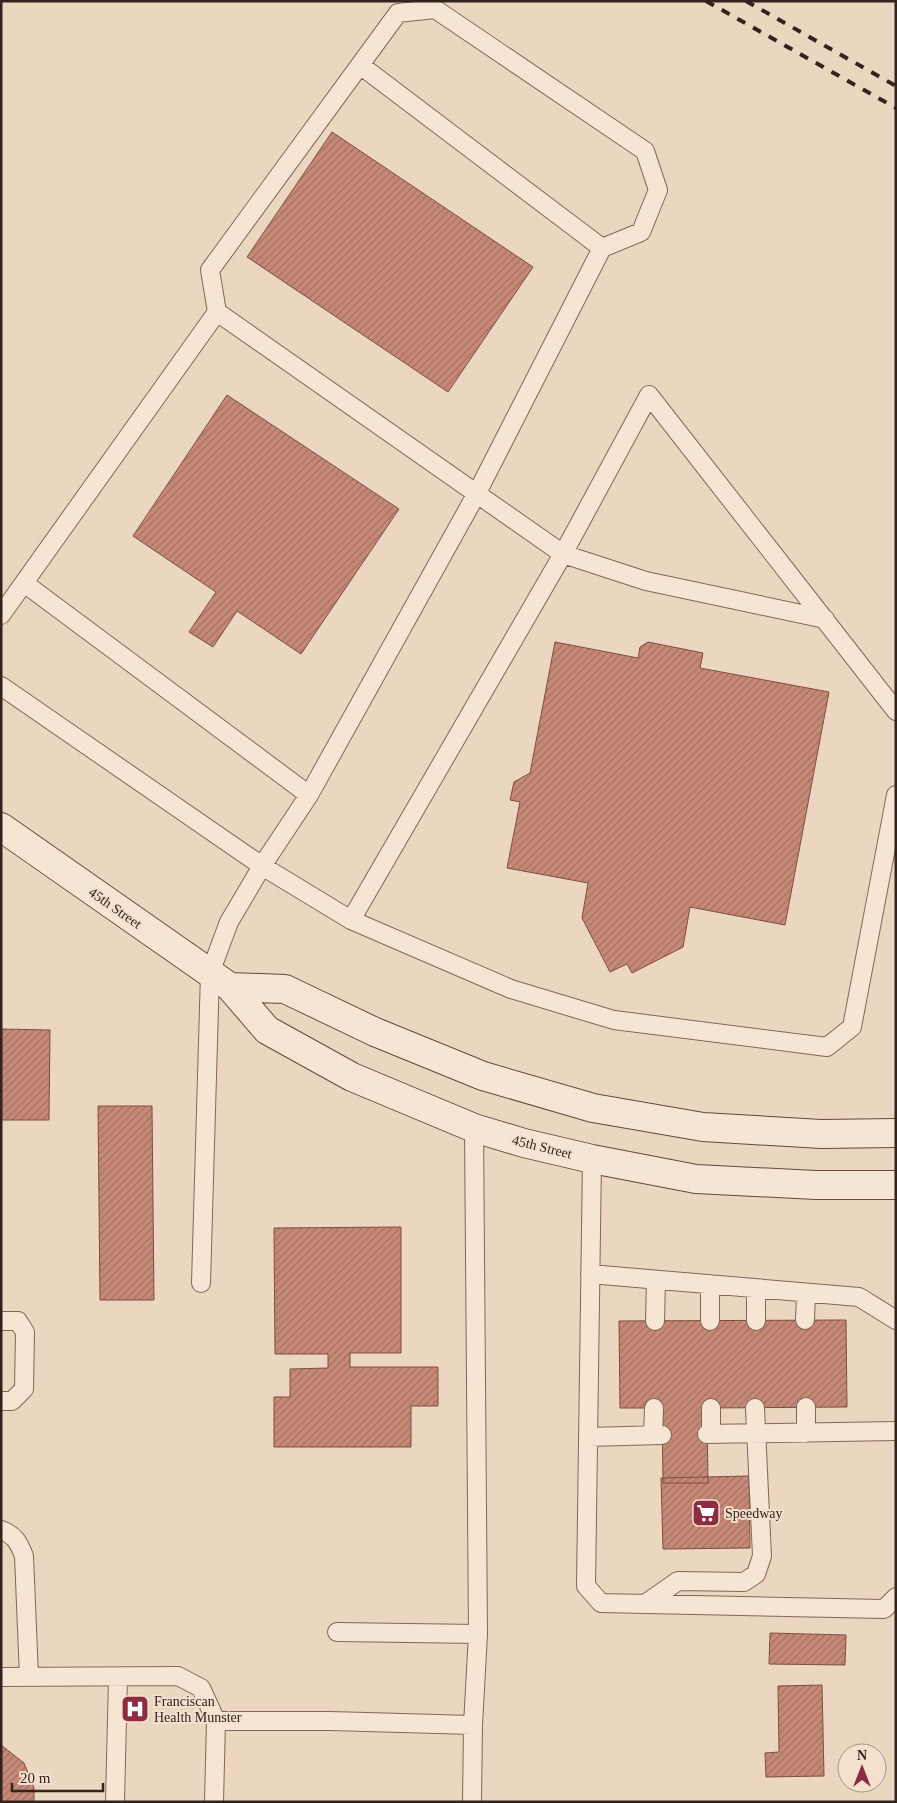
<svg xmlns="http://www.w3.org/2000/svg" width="897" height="1803" viewBox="0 0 897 1803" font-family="'Times New Roman',serif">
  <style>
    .building { fill: url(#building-hatch); stroke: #804d40 }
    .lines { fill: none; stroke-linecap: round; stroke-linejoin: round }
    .service-casing { stroke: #826759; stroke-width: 20 }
    .secondary-casing { stroke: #64493c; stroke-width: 30 }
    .service { stroke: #f6e5d2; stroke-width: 18 }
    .secondary { stroke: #f6e5d2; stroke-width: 28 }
    .rail { stroke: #33231c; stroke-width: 4; stroke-dasharray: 9 9; stroke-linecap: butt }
    .labels { text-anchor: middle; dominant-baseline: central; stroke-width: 4; stroke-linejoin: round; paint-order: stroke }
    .street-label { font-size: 14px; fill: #33231c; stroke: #f3e1ce }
    .poi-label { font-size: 14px; fill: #33231c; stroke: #f3e1ce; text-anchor: start }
  </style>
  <defs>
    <pattern id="building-hatch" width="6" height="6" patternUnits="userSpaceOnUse" patternTransform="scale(1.25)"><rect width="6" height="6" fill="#c78977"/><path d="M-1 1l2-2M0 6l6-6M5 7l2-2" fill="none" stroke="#a27061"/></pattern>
  </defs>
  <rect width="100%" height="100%" fill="#ebd6bf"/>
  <path class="building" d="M332 132 533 267 448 392 247 257Z
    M227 395 399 509 301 654 237 611 213 647 189 632 216 592 133 536Z
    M555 642 638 658 640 647 648 642 703 653 700 668 829 692 785 925 690 907 683 947 632 973 627 964 610 972 582 918 588 883 507 868 520 802 510 800 514 782 530 773Z
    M1 1029 50 1030 49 1120H1Z
    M98 1106H152L154 1300H100Z
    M401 1227V1353H350V1367H438V1406H411V1447H274V1397H290V1369L328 1368V1354H275L274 1228Z
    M846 1320 847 1407 707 1408 708 1483H663L662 1408H620L619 1321Z
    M749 1476 750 1548 663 1549 661 1478Z
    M770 1633 846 1635 845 1665 769 1664Z
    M822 1685 824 1776 766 1777 765 1753 779 1752 778 1686Z
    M1 1745 24 1763 34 1788V1802H1Z"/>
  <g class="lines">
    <defs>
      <path id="service" d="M360 65 602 248
        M217 312 563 554 646 581 825 619
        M24 583 309 795
        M1 615 217 312 210 270 398 13 435 9 645 151 658 190 641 232 602 248 477 493 309 795 262 866 229 922 210 973 201 1283
        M1 686 262 866 351 920 563 554 649 395 896 711
        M351 920 511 989 614 1020 827 1047 852 1027 896 795
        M592 1159 586 1586 601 1603 884 1609 896 1597
        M590 1274 859 1297 896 1320
        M756 1289V1321
        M805 1320 806 1293
        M1 1321H18L25 1332 24 1389 12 1401H1
        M655 1321 656 1280
        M710 1321V1284
        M806 1407V1433
        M711 1408V1434
        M707 1434 896 1431
        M653 1435 654 1408
        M588 1437 662 1435
        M1 1530C15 1535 19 1543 24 1556L29 1677
        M645 1604 678 1581 744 1582 756 1574 762 1556 755 1408
        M337 1632 478 1634
        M1 1677 178 1676 201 1688 216 1721 214 1802
        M216 1721H330L473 1725 478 1634 474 1128
        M115 1802 118 1677
        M472 1802 473 1725"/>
      <path id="secondary" d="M1 827 230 987 267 1030 352 1077 474 1128 524 1143 592 1159 696 1179 816 1185H896
        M230 987 285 989 375 1032 483 1076 593 1108 703 1127 821 1134 896 1133"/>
    </defs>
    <use href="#service" class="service-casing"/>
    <use href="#secondary" class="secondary-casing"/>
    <use href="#service" class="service"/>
    <use href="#secondary" class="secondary"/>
    <path class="rail" d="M706 1 896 108
      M746 1 896 86"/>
  </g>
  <defs>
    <symbol id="supermarket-square" viewBox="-11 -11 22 22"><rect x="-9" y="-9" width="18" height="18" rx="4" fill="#8e2c3f" stroke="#f3e1ce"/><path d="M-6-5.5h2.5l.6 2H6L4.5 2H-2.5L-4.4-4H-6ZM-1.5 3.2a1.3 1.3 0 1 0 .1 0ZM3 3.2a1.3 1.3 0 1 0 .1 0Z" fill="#fff"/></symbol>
    <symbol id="hospital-square" viewBox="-11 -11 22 22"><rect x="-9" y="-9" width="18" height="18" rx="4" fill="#8e2c3f" stroke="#f3e1ce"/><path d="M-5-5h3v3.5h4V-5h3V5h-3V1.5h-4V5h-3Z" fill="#fff"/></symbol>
  </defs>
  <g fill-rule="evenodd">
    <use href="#supermarket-square" x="690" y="1497" width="32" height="32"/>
    <use href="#hospital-square" x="119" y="1693" width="32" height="32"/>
  </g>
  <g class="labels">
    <g class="street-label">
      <text transform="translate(115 908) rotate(35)">45th Street</text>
      <text transform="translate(542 1147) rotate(14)">45th Street</text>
    </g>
    <g class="poi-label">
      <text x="725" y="1513">Speedway</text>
      <text x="154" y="1701">Franciscan<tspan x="154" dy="16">Health Munster</tspan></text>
    </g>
  </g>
  <rect width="897" height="1803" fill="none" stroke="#33231c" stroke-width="5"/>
  <g transform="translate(862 1768)"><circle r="24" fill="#f3e1ce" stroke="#a69587"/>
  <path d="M0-4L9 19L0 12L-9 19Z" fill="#8e2c3f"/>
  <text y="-8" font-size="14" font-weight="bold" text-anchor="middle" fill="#33231c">N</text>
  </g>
  <path d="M12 1783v8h91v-8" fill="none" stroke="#33231c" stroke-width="2.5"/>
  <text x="20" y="1783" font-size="15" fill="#33231c" stroke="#f3e1ce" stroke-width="4" paint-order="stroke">20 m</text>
</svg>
